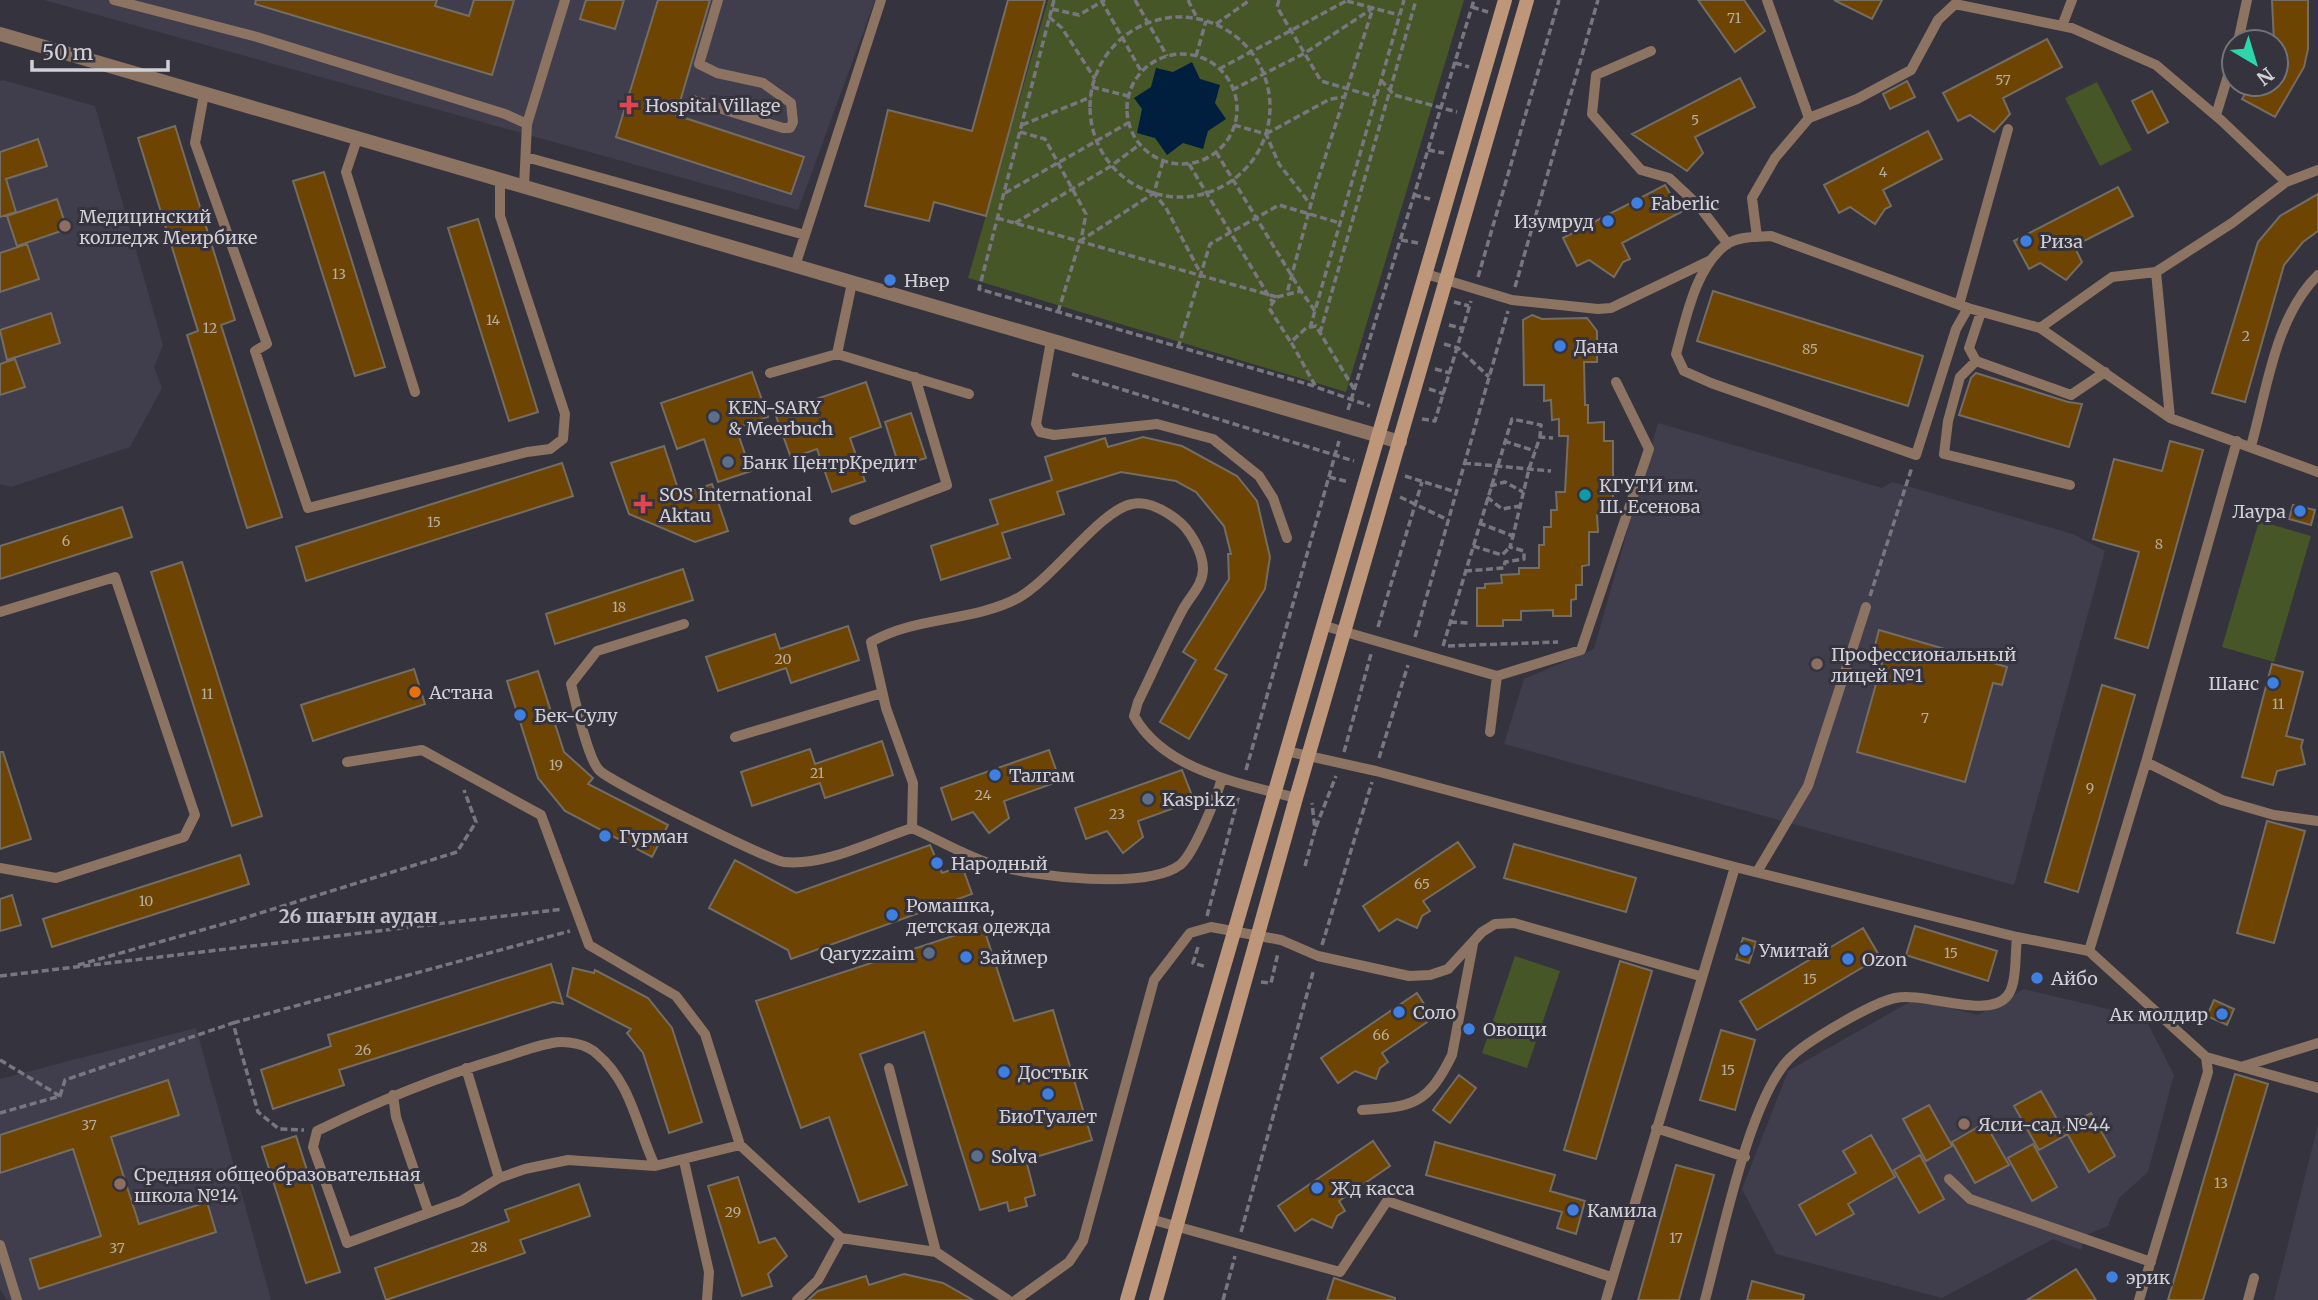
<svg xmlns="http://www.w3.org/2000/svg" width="2318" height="1300" viewBox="0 0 2318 1300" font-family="Merriweather,serif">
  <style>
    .built { fill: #403e4d }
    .green { fill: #465627 }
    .water { fill: #001f3f }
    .building { fill: #6d4401; stroke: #746d64; stroke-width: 2 }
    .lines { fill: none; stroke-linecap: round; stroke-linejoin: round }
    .path { stroke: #78767e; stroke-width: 3.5; stroke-dasharray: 7 3.5; stroke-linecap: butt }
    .service { stroke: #8c7362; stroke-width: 10 }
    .tertiary { stroke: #8c7362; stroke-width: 14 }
    .secondary { stroke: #be967a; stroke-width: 14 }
    .health-dot { fill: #e0444e; stroke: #35333d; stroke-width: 2.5 }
    .shop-dot { fill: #3f7fe0; stroke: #35333d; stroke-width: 2.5 }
    .education-dot { fill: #8d6e63; stroke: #35333d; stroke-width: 2.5 }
    .service-dot { fill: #5c6f8a; stroke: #35333d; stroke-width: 2.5 }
    .culture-dot { fill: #0f9aa8; stroke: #35333d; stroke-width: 2.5 }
    .food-dot { fill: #e8710a; stroke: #35333d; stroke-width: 2.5 }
    .labels { text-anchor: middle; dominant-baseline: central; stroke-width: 6; stroke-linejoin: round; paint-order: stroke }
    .number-label { font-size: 14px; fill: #b8ada1 }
    .poi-label { font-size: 18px; fill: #d1d0d6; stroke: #35333d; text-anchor: start }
    .neighbourhood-label { font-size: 19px; font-weight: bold; fill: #c4c2ce; stroke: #35333d }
  </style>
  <rect width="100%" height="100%" fill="#35333d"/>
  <path class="built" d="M44 0H875L798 210Z
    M3 80 95 106 163 345 154 367 162 388 130 447 11 487 0 484V81Z
    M1658 423 1882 488 1892 482 1914 488 2073 534 2105 551 2014 885 1504 744 1524 679 1594 649Z
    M2024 989 2145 1018 2174 1075 2148 1172 2119 1198 2108 1226 2086 1235 2081 1250 2053 1239 1942 1298 1776 1254 1742 1189 1788 1071 1915 999 1978 1015Z
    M196 1028 271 1300H7L0 1289V1079Z
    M2318 1125V1300H2274Z"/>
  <path class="green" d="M1048 0H1464L1346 392 968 278Z
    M2097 82 2132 150 2100 166 2065 98Z
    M2259 521 2311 536 2274 662 2222 647Z
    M1515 956 1560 971 1527 1068 1482 1053Z"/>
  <path class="water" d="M1192 62 1200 79 1220 85 1215 103 1226 119 1208 131 1203 149 1183 143 1167 155 1155 138 1137 133 1142 109 1134 98 1151 87 1156 68 1173 72Z"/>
  <path class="building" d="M256 0H437L435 6 469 16 474 0H514L492 75 255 4Z
    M586 0H624L615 29 580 19Z
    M658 0H710L676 115 804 157 791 194 616 137Z
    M1008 0H1045L986 216 934 202 929 221 865 206 888 110 972 131Z
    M1698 0H1744L1765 31 1735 52Z
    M1834 0H1882L1872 19Z
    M2272 0H2308V49L2304 67 2275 117 2242 99 2251 84H2276Z
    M2047 39 2062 67 2003 98 2010 114 1994 132 1970 115 1958 121 1943 93Z
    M1740 78 1755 107 1695 137 1703 153 1687 171 1632 134Z
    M1907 81 1915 97 1890 109 1883 94Z
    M2152 91 2168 122 2148 133 2132 101Z
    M175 126 235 320 221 325 282 517 247 528 187 335 198 331 138 138Z
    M1928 131 1942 159 1883 190 1891 206 1885 209 1875 224 1850 207 1839 213 1824 185Z
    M38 139 47 166 6 179 16 212 0 217V152Z
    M324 172 385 367 355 376 293 181Z
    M1665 185 1681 212 1622 243 1630 259 1623 262 1614 277 1589 260 1577 266 1563 238Z
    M2118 187 2133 216 2074 246 2082 262 2066 280 2040 263 2029 269 2014 241Z
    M2318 194V231L2303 242 2284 265 2245 402 2212 393 2258 242 2280 216Z
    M57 199 67 229 17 246 7 216Z
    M478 219 538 412 509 421 448 228Z
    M27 244 39 279 0 292V253Z
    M1713 291 1923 356 1908 406 1697 341Z
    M51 313 60 343 7 360 0 330Z
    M1532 315 1542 319 1587 318 1597 331V362H1584L1585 405H1588V423L1604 422V441H1613V499H1605V515H1597L1598 532H1589V565L1582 566V585H1576V599L1571 600V616H1553V610L1521 611V620H1503V626H1477V588H1485V584L1502 583 1501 575 1519 574V568H1539V545H1544V527H1551V510H1557L1556 492H1565L1568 436H1559V419L1552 420 1551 400 1544 401V385H1524L1523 320Z
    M15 359 25 387 0 395V364Z
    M752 372 768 417 736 428 751 471 718 482 704 439 677 449 661 403Z
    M1976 373 2068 402 2082 404 2069 447 1959 415 1971 378Z
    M866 382 881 427 850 438 865 481 832 492 817 449 791 458 775 413Z
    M911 413 926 458 899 466 885 422Z
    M1143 437 1182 446 1237 476 1257 501 1270 557 1265 589 1215 669 1227 675 1189 739 1160 722 1196 660 1183 652 1229 579 1228 554H1231L1224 526 1196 492 1176 481 1121 472 1057 492 1064 514 1002 533 1010 558 941 580 931 546 998 524 990 500 1052 480 1045 457 1105 438 1108 447Z
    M2170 441 2203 450 2148 648 2115 638 2139 552 2093 539 2114 459 2162 471Z
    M664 446 680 495 712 484 728 531 695 542 629 514 611 463Z
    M562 463 573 496 306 581 296 547Z
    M2293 505 2315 510 2311 525 2289 519Z
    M122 507 132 537 0 579V546Z
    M182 562 262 816 232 826 151 572Z
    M683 569 693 600 555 644 546 614Z
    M848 626 859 660 791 683 786 668 718 691 706 657 775 634 780 649Z
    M1879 630 2007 667 2002 685 1993 683 1965 782 1857 752 1885 652 1874 649Z
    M2272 664 2303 672 2286 736 2303 740 2301 747 2305 764 2277 771 2273 785 2242 777Z
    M414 669 425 704 313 741 301 705Z
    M538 671 564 752 593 778 588 784 668 825 652 857 565 811 538 778 507 681Z
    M2102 685 2135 695 2078 892 2045 882Z
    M882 741 893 775 825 798 820 783 752 806 741 772 810 749 815 764Z
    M1049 750 1060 781 1004 801 1009 818 989 833 973 812 952 820 941 788Z
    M0 752H3L31 839 0 849Z
    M1182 770 1194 801 1138 821 1143 837 1123 853 1107 831 1086 839 1075 808Z
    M2267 821 2305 831 2274 943 2237 933Z
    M1458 842 1475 867 1423 901 1430 911 1422 916 1417 928 1397 919 1379 931 1363 906Z
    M1514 844 1636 878 1626 912 1504 878Z
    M930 845 942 873 962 866 972 894 791 959 788 950 709 908 735 860 796 893Z
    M240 855 249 884 52 947 43 919Z
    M12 895 21 925 0 931V899Z
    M983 926 1014 1021 1053 1010 1092 1140 1026 1160 1035 1195 1025 1198 1027 1206 1009 1211 1007 1202 980 1210 924 1032 860 1054 907 1185 859 1202 829 1117 801 1128 756 1001Z
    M1915 926 1997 951 1988 981 1906 955Z
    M1863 928 1880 957 1757 1030 1740 1001Z
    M1743 938 1756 942 1749 963 1736 959Z
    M1620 961 1652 971 1596 1159 1564 1150Z
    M551 964 563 1004 553 1002 339 1070 344 1085 273 1109 261 1070 331 1046 328 1035Z
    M573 968 594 973 595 970 648 998 672 1028 702 1122 669 1133 643 1053 627 1033 631 1029 567 996Z
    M1417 993 1433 1018 1382 1053 1388 1062 1380 1068 1376 1079 1355 1071 1338 1083 1321 1058Z
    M2214 1000 2234 1009 2227 1025 2207 1016Z
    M1721 1030 1755 1040 1735 1110 1700 1100Z
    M2235 1074 2268 1084 2203 1300H2168Z
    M1459 1075 1476 1088 1450 1123 1433 1110Z
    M168 1080 179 1115 111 1137 139 1224 207 1202 216 1232 39 1289 30 1259 101 1236 73 1149 0 1173V1135Z
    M2041 1091 2066 1135 2039 1150 2014 1106Z
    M1929 1105 1952 1146 1926 1161 1903 1119Z
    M2091 1113 2115 1156 2089 1172 2064 1128Z
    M1985 1123 2009 1165 1975 1183 1952 1142Z
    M1871 1135 1895 1177 1848 1204 1854 1214 1816 1235 1799 1205 1856 1173 1843 1151Z
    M296 1136 340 1272 306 1283 262 1147Z
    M1373 1141 1390 1166 1339 1201 1345 1211 1337 1216 1332 1228 1312 1219 1295 1231 1278 1206Z
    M1435 1142 1555 1175 1550 1191 1585 1201 1576 1234 1557 1228 1562 1212 1426 1175Z
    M2033 1144 2057 1187 2032 1201 2008 1158Z
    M1920 1155 1944 1199 1919 1213 1894 1170Z
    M1676 1165 1714 1175 1679 1300H1638Z
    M738 1177 759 1243 775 1238 787 1256 768 1274 772 1286 742 1296 708 1186Z
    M579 1184 590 1216 520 1240 525 1253 386 1300 375 1268 509 1221 505 1210Z
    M2076 1269 2096 1300H2027Z
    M904 1274 943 1283 973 1300H808L818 1291 866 1276 869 1285Z
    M1334 1278 1395 1298V1300H1327Z
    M1752 1281 1804 1295 1803 1300H1747Z"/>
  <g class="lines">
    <path class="path" d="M1054 0 979 289 1314 386
      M1101 0 1141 71
      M1135 0 1167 56
      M1188 0 1197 18
      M1279 0 1277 7 1321 81 1376 97
      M1347 1 1399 15
      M1472 7 1488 12
      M1052 9 1079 15 1105 0
      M1049 17 1062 28 1095 79
      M1090 107a90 90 0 1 1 180 0a90 90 0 1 1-180 0Z
      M1216 24 1250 0
      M1127 109a55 55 0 1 1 110 0a55 55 0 1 1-110 0Z
      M1196 56 1206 21
      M1455 63 1469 67
      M1219 69 1348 0
      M1381 80 1394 95 1457 112
      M1092 87 1128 96
      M1232 90 1305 53 1373 8 1315 189 1287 293
      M1022 125 1091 97
      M1234 125 1266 134 1279 164 1311 205
      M1020 132 1045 139 1086 214 1081 240
      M1266 134 1330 99 1344 97
      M1428 150 1444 153
      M1216 152 1301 291
      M1163 161 1154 193 1166 208 1201 274
      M1189 164 1273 303
      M1005 193 1128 123
      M1414 195 1430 199
      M997 218 1277 297
      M1015 223 1111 166 1139 145
      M1401 240 1418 243
      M1478 277 1559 0
      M1515 287 1598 0
      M1454 302 1469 306
      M1058 312 1080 241 1154 193
      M1449 325 1464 329
      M1310 328 1404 0
      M1320 333 1416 0
      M1290 341 1269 308 1277 297 1301 291 1315 311
      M1444 344 1458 348 1489 377
      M1178 348 1210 244 1279 205 1340 223
      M1435 369 1450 373
      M1072 374 1354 461
      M1354 389 1316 326 1306 328 1291 342 1316 387 1370 406
      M1429 389 1444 394
      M1348 410 1474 0
      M1422 419 1435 421 1471 301
      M1504 441 1535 451
      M1464 463 1551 471
      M1405 476 1456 492
      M1329 477 1349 482
      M1490 486 1505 482 1523 492
      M1400 497 1448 520
      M1487 497 1502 509 1520 506
      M1479 523 1513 536
      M1473 546 1502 555 1510 547
      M1465 571 1504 568 1505 562 1524 559V551L1510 547 1513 536 1529 469 1540 437 1553 438
      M1870 596 1912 467
      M1450 622 1469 623
      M1378 627 1422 482
      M1415 637 1508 311
      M1443 646 1512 419 1541 425 1540 437
      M1448 646 1558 642
      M1344 752 1371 654
      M1379 758 1408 665
      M1246 770 1339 441
      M1316 827 1336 776
      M1305 866 1315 830 1312 803
      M1207 916 1239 795
      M1322 945 1372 782
      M1198 947 1193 963 1207 967
      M78 965 241 919 457 852 476 822 464 790
      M0 976 563 909
      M1261 982 1271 983 1278 953
      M233 1023 570 931
      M0 1060 60 1096 0 1113
      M60 1096 65 1080 233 1023 258 1112 279 1129 304 1130
      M1241 1232 1314 969
      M1223 1300 1235 1256"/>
    <path class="service" d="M114 0 257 37 505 114 527 124
      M1767 0 1809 118
      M2062 26 2072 0
      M2238 42 2247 0
      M1651 51 1596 75 1592 114 1641 170 1669 178 1699 206 1728 244
      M204 94 195 143 267 344 255 351 308 508 527 452 550 449 563 439 565 414 500 216V180
      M693 100 783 128H790L793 122 791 103 763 83 717 73 699 64 718 0
      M2216 115 2234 56
      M357 139 346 172 415 392
      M526 157 805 235
      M524 187 527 124 565 0
      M1757 237 1752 198 1775 158 1809 118 1857 99 1911 70 1938 20 1955 4 2072 28 2156 65 2222 121 2286 182
      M795 266 881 0
      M1426 274 1512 300 1598 309 1611 308 1711 260
      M1959 305 2008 129
      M1968 308 1771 236C1756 237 1740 236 1727 244 1695 267 1686 319 1676 354L1684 371 1711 383 1916 455 1956 329 1968 308 2040 328 2170 418 2318 472
      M1981 312 1969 348 1976 361 2071 395 2105 372
      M2040 328 2112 277 2156 272
      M1051 341 1036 424 1040 432 1054 435 1157 424 1213 439 1259 476 1273 498 1287 538
      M837 354 969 394
      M1976 361 1960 377 1948 421 1944 454 2070 485
      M770 373 837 354 852 283
      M2170 418 2156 272 2232 223 2286 182 2318 170
      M2251 446C2267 390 2275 317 2318 275
      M854 520 947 485 915 377
      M0 612 115 577 195 815 184 837 56 878 0 868
      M684 624 597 651 571 684C576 703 587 757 599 770 608 781 771 861 784 862 826 866 872 841 912 828 939 840 967 857 995 865 1035 877 1146 890 1180 865 1194 854 1217 796 1222 778
      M1325 626 1497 676 1490 732
      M1497 676 1581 650 1649 449 1616 382
      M735 737 882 693
      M1286 751 1376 771 1735 867 2017 937 2089 951 2206 1057 2208 1072 2139 1300
      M347 762 422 750 541 815 589 945 676 996 705 1034 740 1145 841 1238 936 1252
      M2146 762 2237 441
      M912 828 913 783 886 708 871 642C916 616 973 622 1018 598 1053 579 1100 510 1132 504 1148 500 1164 510 1176 519 1189 528 1203 552 1203 569 1203 586 1189 597 1182 611 1166 641 1153 672 1138 702L1134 716C1165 771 1240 783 1296 798
      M1757 872 1808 786 1866 607
      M2089 951 2146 762 2222 800 2274 815 2318 821
      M2206 1057 2318 1088
      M2241 1067 2318 1043
      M466 1068 499 1178
      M889 1068 936 1252 1008 1300
      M393 1095 396 1117 428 1211
      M1362 1110C1413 1107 1428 1104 1452 1055L1473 944
      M1656 1128 1745 1157
      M684 1161 709 1272 707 1300
      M655 1166C637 1128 631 1082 597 1054 587 1044 566 1040 552 1043 535 1046 517 1053 501 1058 437 1077 376 1102 317 1131L313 1147 347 1243 461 1201 499 1178 525 1169 568 1160 655 1166 740 1145
      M1949 1179 1970 1199 2151 1262
      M1150 1219 1340 1272 1387 1201 1611 1277
      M0 1245 17 1300
      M797 1300 818 1280 841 1238
      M1016 1300 1069 1262 1083 1241 1154 980 1190 933 1211 927 1281 940 1318 956 1409 976 1430 975 1448 969 1482 932 1495 924 1514 923 1700 976
      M1606 1300 1735 867
      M1705 1300C1721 1241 1749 1100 1789 1059 1805 1042 1872 1003 1895 998 1925 991 1989 1021 2008 995 2017 983 2015 953 2017 937
      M2248 1300 2254 1278"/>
    <path class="tertiary" d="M0 34 1400 442"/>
    <path class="secondary" d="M1127 1300 1505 0
      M1156 1300 1296 798 1527 0"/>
  </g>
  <g class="health-dot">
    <path d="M625.5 94.5h7v7h7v7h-7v7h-7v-7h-7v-7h7z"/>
    <path d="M639.5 493.5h7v7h7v7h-7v7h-7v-7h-7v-7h7z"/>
  </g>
  <g class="shop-dot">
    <circle cx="1637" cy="203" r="7"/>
    <circle cx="1608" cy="221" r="7"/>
    <circle cx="2026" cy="241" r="7"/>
    <circle cx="890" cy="280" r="7"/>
    <circle cx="1560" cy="346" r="7"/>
    <circle cx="2300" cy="511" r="7"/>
    <circle cx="2273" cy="683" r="7"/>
    <circle cx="520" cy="715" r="7"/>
    <circle cx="995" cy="775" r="7"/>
    <circle cx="605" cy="836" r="7"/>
    <circle cx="937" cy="863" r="7"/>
    <circle cx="892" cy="915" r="7"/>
    <circle cx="1745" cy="950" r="7"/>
    <circle cx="966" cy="957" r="7"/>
    <circle cx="1848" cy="959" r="7"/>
    <circle cx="2037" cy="978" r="7"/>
    <circle cx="1399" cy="1012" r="7"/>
    <circle cx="2222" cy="1014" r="7"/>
    <circle cx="1469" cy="1029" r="7"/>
    <circle cx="1004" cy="1072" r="7"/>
    <circle cx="1048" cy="1094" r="7"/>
    <circle cx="1317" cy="1188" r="7"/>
    <circle cx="1573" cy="1210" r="7"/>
    <circle cx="2112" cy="1277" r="7"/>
  </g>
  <g class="education-dot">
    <circle cx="65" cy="226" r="7"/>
    <circle cx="1817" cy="664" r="7"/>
    <circle cx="1964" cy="1124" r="7"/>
    <circle cx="120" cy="1184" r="7"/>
  </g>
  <g class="service-dot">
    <circle cx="714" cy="417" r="7"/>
    <circle cx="728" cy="462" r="7"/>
    <circle cx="1148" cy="799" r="7"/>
    <circle cx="929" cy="953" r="7"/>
    <circle cx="977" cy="1156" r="7"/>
  </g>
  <circle class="culture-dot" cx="1585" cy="495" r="7"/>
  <circle class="food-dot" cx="415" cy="692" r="7"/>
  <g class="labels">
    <g class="number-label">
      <text x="1734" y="18">71</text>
      <text x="2003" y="80">57</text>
      <text x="1695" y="120">5</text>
      <text x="1883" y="172">4</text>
      <text x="339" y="274">13</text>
      <text x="493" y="320">14</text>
      <text x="210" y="328">12</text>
      <text x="2246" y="336">2</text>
      <text x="1810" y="349">85</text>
      <text x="434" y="522">15</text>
      <text x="66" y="541">6</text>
      <text x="2159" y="544">8</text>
      <text x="619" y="607">18</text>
      <text x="783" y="659">20</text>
      <text x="207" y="694">11</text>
      <text x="2278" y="704">11</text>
      <text x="1925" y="718">7</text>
      <text x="556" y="765">19</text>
      <text x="817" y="773">21</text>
      <text x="2090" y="788">9</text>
      <text x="983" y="795">24</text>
      <text x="1117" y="814">23</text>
      <text x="1422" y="884">65</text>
      <text x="146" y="901">10</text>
      <text x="1951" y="953">15</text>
      <text x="1810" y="979">15</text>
      <text x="1381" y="1035">66</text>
      <text x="363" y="1050">26</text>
      <text x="1728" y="1070">15</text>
      <text x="89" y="1125">37</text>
      <text x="2221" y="1183">13</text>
      <text x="733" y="1212">29</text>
      <text x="1676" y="1238">17</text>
      <text x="479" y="1247">28</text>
      <text x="117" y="1248">37</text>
    </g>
    <g class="poi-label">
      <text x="645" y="105">Hospital Village</text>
      <text x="1651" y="203">Faberlic</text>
      <text x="79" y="216">Медицинский<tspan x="79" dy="21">колледж Меирбике</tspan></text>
      <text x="1594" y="221" text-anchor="end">Изумруд</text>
      <text x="2040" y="241">Риза</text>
      <text x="904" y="280">Нвер</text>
      <text x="1574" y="346">Дана</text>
      <text x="728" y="407">KEN-SARY<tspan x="728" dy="21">&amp; Meerbuch</tspan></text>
      <text x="742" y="462">Банк ЦентрКредит</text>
      <text x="1599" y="485">КГУТИ им.<tspan x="1599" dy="21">Ш. Есенова</tspan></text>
      <text x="659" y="494">SOS International<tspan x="659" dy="21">Aktau</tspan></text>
      <text x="2286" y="511" text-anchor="end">Лаура</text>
      <text x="1831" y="654">Профессиональный<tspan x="1831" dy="21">лицей №1</tspan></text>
      <text x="2259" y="683" text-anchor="end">Шанс</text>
      <text x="429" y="692">Астана</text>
      <text x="534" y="715">Бек-Сулу</text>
      <text x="1009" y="775">Талгам</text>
      <text x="1162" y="799">Kaspi.kz</text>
      <text x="619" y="836">Гурман</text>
      <text x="951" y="863">Народный</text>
      <text x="906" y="905">Ромашка,<tspan x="906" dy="21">детская одежда</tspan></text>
      <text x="1759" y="950">Умитай</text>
      <text x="915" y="953" text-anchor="end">Qaryzzaim</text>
      <text x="980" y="957">Займер</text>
      <text x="1862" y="959">Ozon</text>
      <text x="2051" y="978">Айбо</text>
      <text x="1413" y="1012">Соло</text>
      <text x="2208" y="1014" text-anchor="end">Ак молдир</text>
      <text x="1483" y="1029">Овощи</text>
      <text x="1018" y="1072">Достык</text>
      <text x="1048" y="1116" text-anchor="middle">БиоТуалет</text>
      <text x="1978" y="1124">Ясли-сад №44</text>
      <text x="991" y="1156">Solva</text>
      <text x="134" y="1174">Cредняя общеобразовательная<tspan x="134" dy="21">школа №14</tspan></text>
      <text x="1331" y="1188">Жд касса</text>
      <text x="1587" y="1210">Камила</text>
      <text x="2126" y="1277">эрик</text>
    </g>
    <g class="neighbourhood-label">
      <text x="358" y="916">26 шағын аудан</text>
    </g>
  </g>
  <g transform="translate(2255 63) rotate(142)"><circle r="33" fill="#35333d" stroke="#73727a" stroke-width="2"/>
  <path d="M0-5L12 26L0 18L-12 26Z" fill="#2dd5ab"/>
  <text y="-10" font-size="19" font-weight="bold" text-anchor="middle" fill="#d1d0d6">N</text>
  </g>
  <path d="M32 60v10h136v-10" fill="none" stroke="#d1d0d6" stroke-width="3.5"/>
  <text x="42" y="60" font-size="21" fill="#d1d0d6" stroke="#35333d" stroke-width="5" paint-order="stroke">50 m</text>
</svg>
